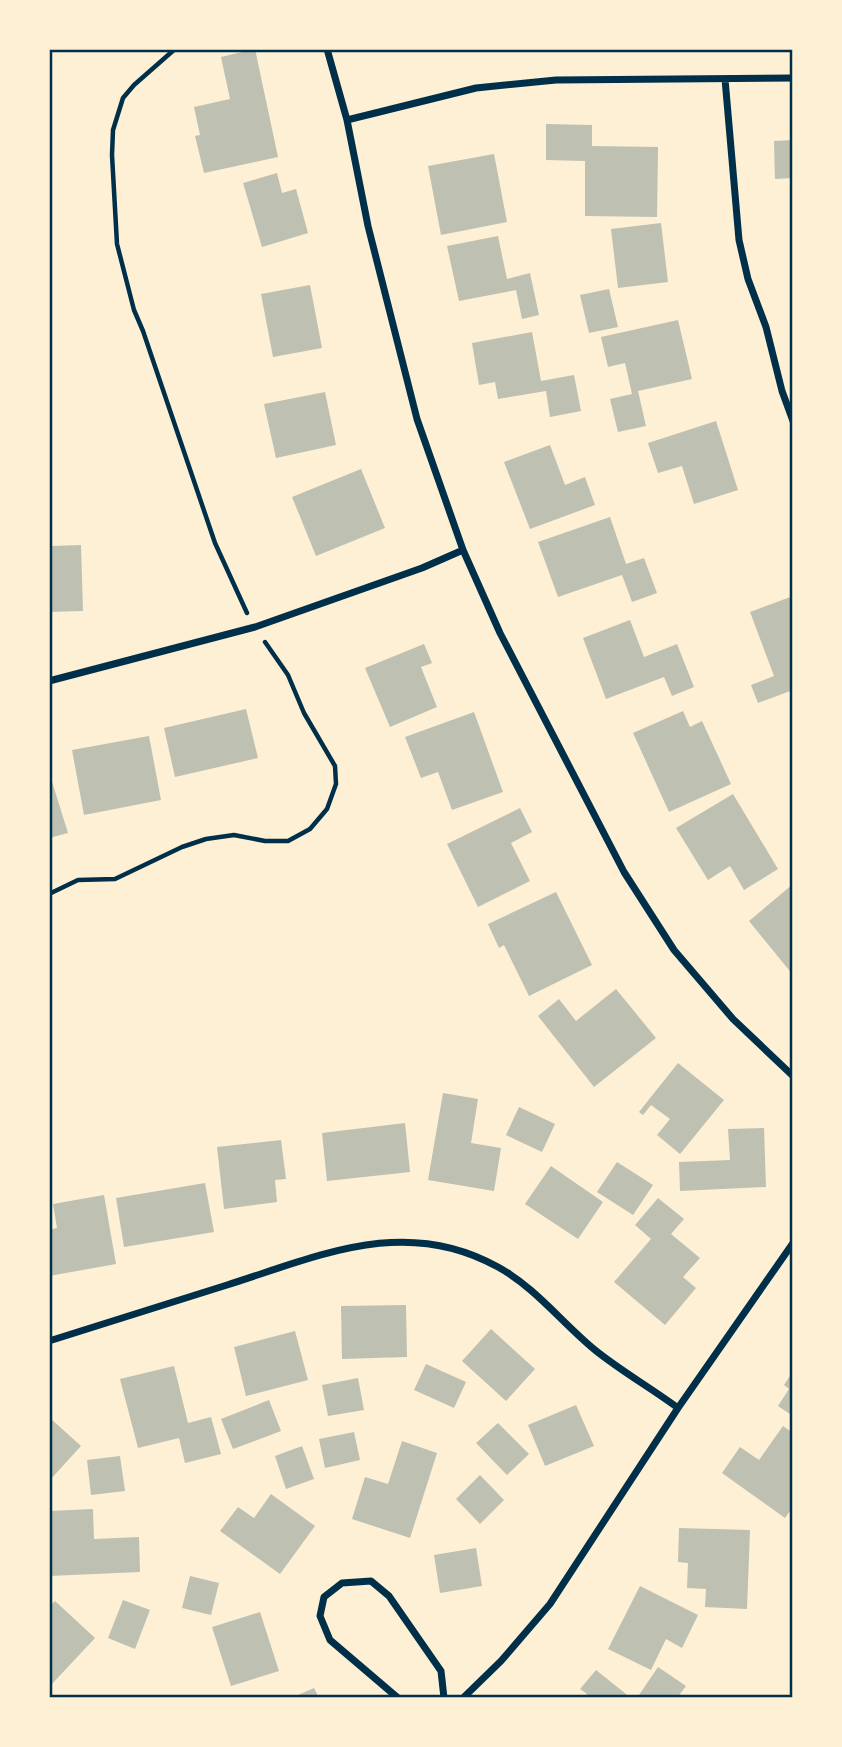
<svg xmlns="http://www.w3.org/2000/svg" width="842" height="1747" viewBox="0 0 842 1747" font-family="'Public Sans',sans-serif">
  <style>
    .building { fill: #bec0b2 }
    .lines { fill: none; stroke-linecap: round; stroke-linejoin: round }
    .path { stroke: #003049; stroke-width: 4.5 }
    .minor { stroke: #003049; stroke-width: 7 }
    .neatline { fill: none; stroke: #003049; stroke-width: 2.5 }
  </style>
  <rect width="100%" height="100%" fill="#fdf0d5"/>
  <path class="building" d="M255 49 278 157 204 173 195 136 200 135 194 107 230 99 221 57Z
    M546 124 592 125V146L658 147 657 217 585 216V161L546 160Z
    M793 140V178L775 179 774 141Z
    M494 154 507 222 441 235 428 166Z
    M277 173 282 193 296 189 308 233 262 247 243 183Z
    M661 223 668 282 618 288 611 229Z
    M498 236 507 279 530 273 539 315 522 319 516 290 459 301 447 246Z
    M310 285 322 348 273 357 261 294Z
    M609 289 618 327 589 333 580 295Z
    M678 320 692 379 638 391 646 426 618 432 610 399 632 394 625 363 608 367 601 337Z
    M532 332 541 381 574 375 581 411 550 417 546 391 498 399 495 382 479 385 472 343Z
    M325 392 336 445 276 458 264 404Z
    M716 421 738 490 694 504 682 466 658 473 648 443Z
    M550 445 565 485 585 477 595 505 530 529 504 462Z
    M361 469 385 528 316 556 292 497Z
    M610 517 626 564 644 558 657 593 632 602 622 575 558 597 538 542Z
    M81 545 83 611 49 612V560H52L51 546Z
    M793 596V690L758 703 751 685 774 676 750 612Z
    M630 620 644 657 677 644 694 687 672 696 664 677 606 699 583 638Z
    M424 644 432 663 421 667 437 707 390 727 365 668Z
    M246 709 258 758 175 777 164 728Z
    M683 711 690 727 702 721 731 784 669 812 633 733Z
    M474 712 503 792 452 810 438 772 421 778 405 737Z
    M149 736 161 800 84 815 72 750Z
    M49 772 68 833 49 838Z
    M733 794 778 869 744 890 730 866 708 880 676 828Z
    M520 808 532 832 511 843 530 881 478 907 447 844Z
    M793 884V975L749 921Z
    M556 892 592 965 529 996 504 945 499 948 488 924Z
    M616 989 656 1038 594 1087 538 1016 559 999 576 1021Z
    M678 1063 724 1100 680 1154 657 1135 670 1119 651 1105 643 1115 639 1112Z
    M443 1093 478 1099 471 1143 501 1148 494 1191 428 1180Z
    M519 1107 555 1124 542 1152 506 1135Z
    M405 1123 410 1172 327 1181 322 1133Z
    M764 1128 766 1187 680 1191 679 1162 730 1160 728 1129Z
    M281 1140 286 1179 275 1180 277 1202 224 1209 217 1147Z
    M617 1162 653 1185 633 1215 597 1192Z
    M551 1166 603 1202 578 1239 525 1204Z
    M205 1183 214 1232 124 1247 116 1198Z
    M104 1195 116 1264 49 1276V1230L57 1228 53 1204Z
    M658 1198 684 1219 671 1234 700 1258 683 1277 696 1288 665 1325 614 1282 651 1239 635 1225Z
    M406 1305 407 1357 342 1359 341 1306Z
    M491 1329 535 1369 506 1401 462 1361Z
    M295 1331 308 1380 246 1396 234 1347Z
    M426 1364 466 1382 454 1408 414 1390Z
    M174 1366 188 1423 211 1417 221 1454 185 1463 179 1438 138 1448 120 1379Z
    M793 1371V1416L778 1406 789 1389 784 1385Z
    M358 1378 364 1410 328 1416 322 1385Z
    M269 1400 281 1431 233 1449 221 1419Z
    M576 1405 594 1446 545 1466 528 1425Z
    M50 1418 81 1446 49 1481V1420Z
    M498 1423 529 1454 507 1475 476 1443Z
    M783 1426 793 1433V1507L785 1518 722 1473 740 1447 759 1460Z
    M354 1432 360 1460 325 1468 319 1439Z
    M402 1441 437 1453 410 1538 352 1519 365 1477 388 1484Z
    M302 1446 314 1479 286 1489 275 1456Z
    M120 1456 125 1491 91 1495 87 1460Z
    M480 1475 504 1500 480 1524 456 1499Z
    M271 1494 315 1526 280 1574 220 1531 238 1507 254 1518Z
    M93 1509 94 1539 139 1537 140 1572 49 1576V1511Z
    M679 1528 750 1530 747 1609 705 1607 706 1589 687 1588 688 1563 678 1562Z
    M476 1548 482 1586 440 1593 434 1555Z
    M190 1576 219 1583 211 1615 182 1608Z
    M640 1586 698 1615 682 1648 666 1639 651 1670 608 1649Z
    M123 1600 150 1610 135 1649 108 1638Z
    M55 1601 95 1638 51 1685 49 1684V1607Z
    M260 1612 279 1671 231 1686 212 1627Z
    M658 1667 686 1686 677 1698H643L639 1695Z
    M596 1670 631 1698H583L587 1694 580 1689Z
    M314 1688 319 1698H291Z"/>
  <g class="lines">
    <path class="path" d="M175 49 134 85 123 98 113 130 112 155 117 244 134 310 143 331 215 543 247 613
      M49 894 78 880 115 879 182 847 206 839 234 835 265 841H288L310 829 327 809 336 784 335 766 304 713 288 675 265 642"/>
    <path class="minor" d="M327 49 347 120 368 226 417 419 463 550 500 633 624 872 674 950 733 1019 793 1076
      M725 79 739 240 748 279 766 327 782 391 793 421
      M347 120 476 88 556 80 793 78
      M49 681 255 627 422 568 463 550
      M49 1341C108 1323 167 1304 227 1285 319 1256 405 1215 498 1267 536 1288 562 1323 595 1350 621 1371 651 1388 678 1408
      M398 1698 330 1640 320 1616 324 1597 342 1583 371 1581 389 1596 441 1671 444 1698
      M463 1698 501 1661 550 1604 678 1408 793 1243"/>
  </g>
  <rect width="842" height="1747" fill="none" stroke="#fdf0d5" stroke-width="102"/>
  <rect x="51" y="51" width="740" height="1645" class="neatline"/>
</svg>
